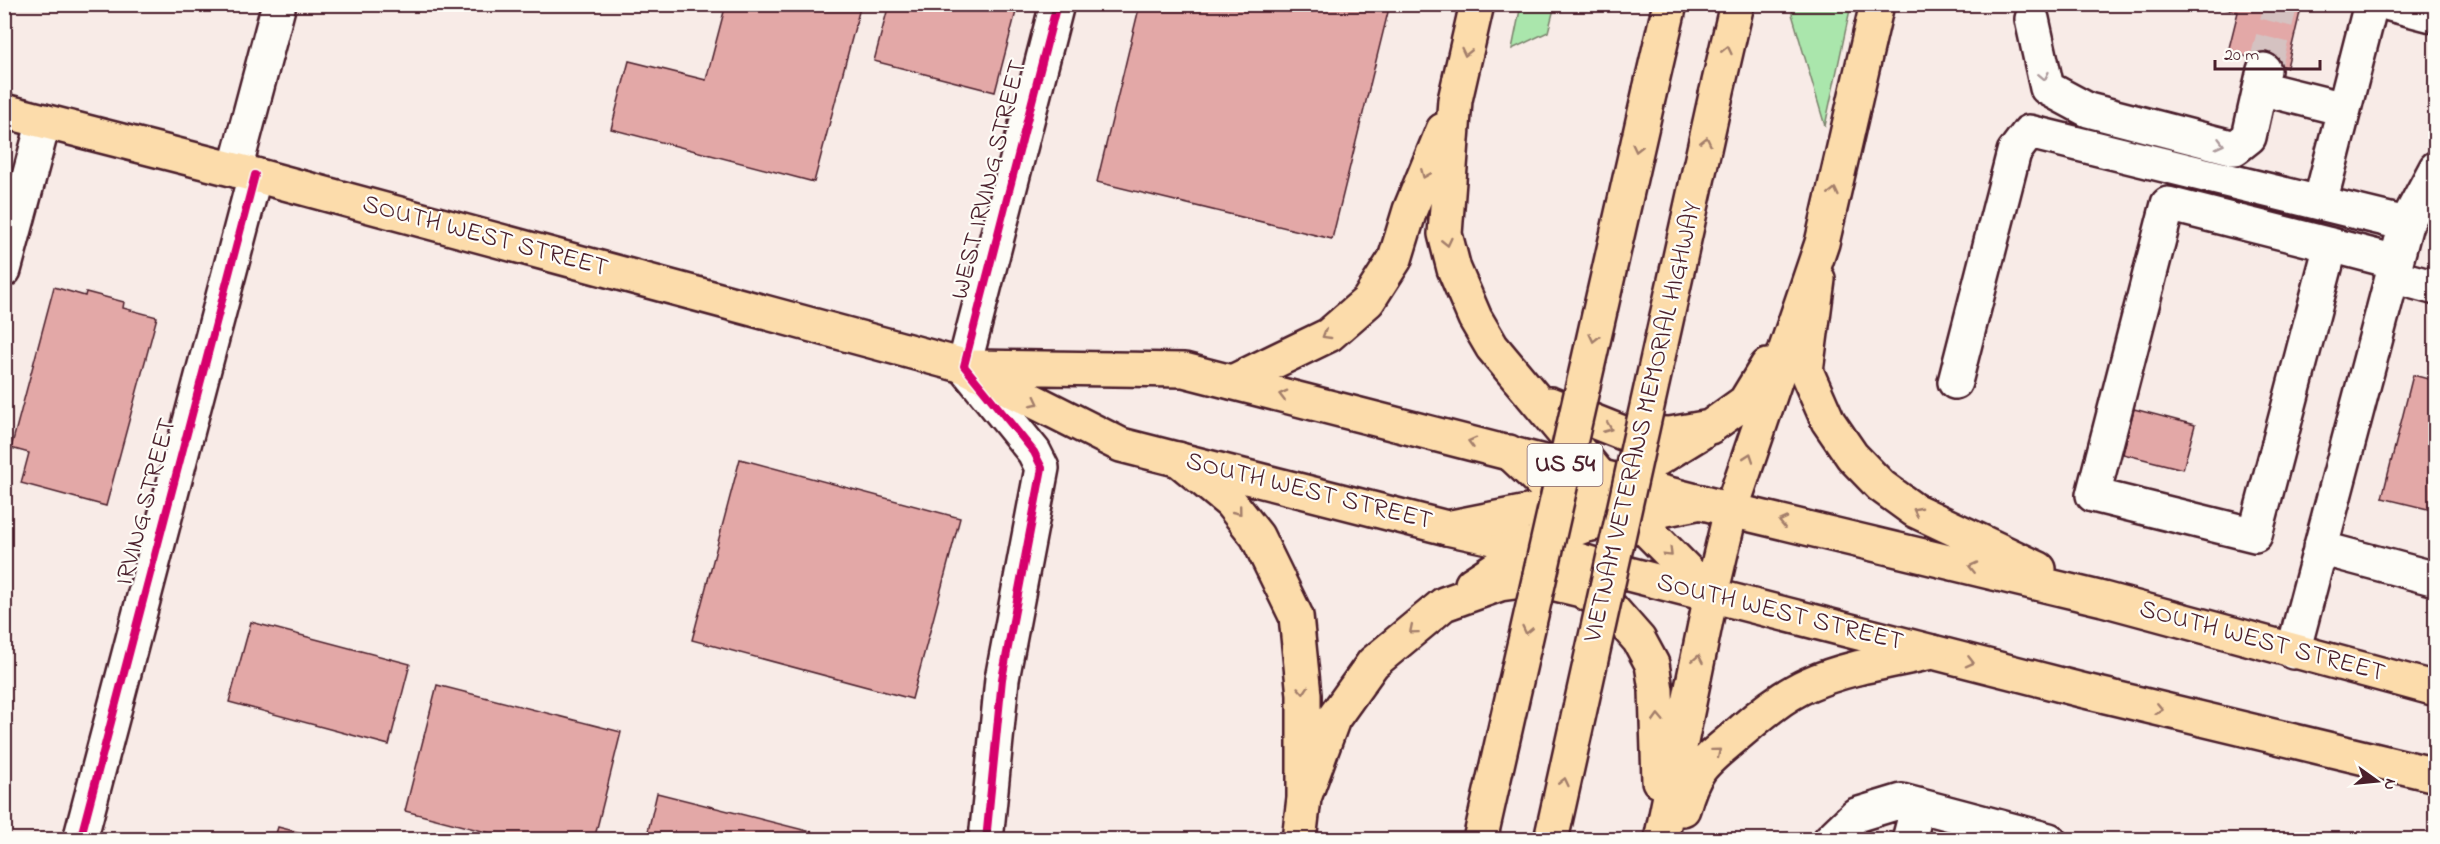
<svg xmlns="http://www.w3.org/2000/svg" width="2440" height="844" viewBox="0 0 2440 844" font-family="'Indie Flower',sans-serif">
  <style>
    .green { fill: #aae6ac; stroke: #7a826c; stroke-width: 1.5 }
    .building { fill: #e3a8a7; stroke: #4a1f2b; stroke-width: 1.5 }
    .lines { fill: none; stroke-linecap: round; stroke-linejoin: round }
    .minor-tunnel { stroke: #d5c2c1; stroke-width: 33; stroke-dasharray: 33 16; stroke-linecap: butt }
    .minor-casing { stroke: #4a1f2b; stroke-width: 38 }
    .major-casing { stroke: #4a1f2b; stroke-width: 38 }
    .highway-casing { stroke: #4a1f2b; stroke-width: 38 }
    .minor { stroke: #fdfcf7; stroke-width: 33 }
    .major { stroke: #fcdcab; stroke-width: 33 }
    .highway { stroke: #fcdcab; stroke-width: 33 }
    .highway-bridge-casing { stroke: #4a1f2b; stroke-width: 38; stroke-linecap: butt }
    .highway-bridge { stroke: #fcdcab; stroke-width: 33 }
    .cycleway-casing { stroke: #fdfcf7; stroke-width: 11 }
    .cycleway { stroke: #d6006c; stroke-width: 8 }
    .oneway { stroke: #a37e6b }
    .oneway2 { stroke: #ac999b }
    .labels { text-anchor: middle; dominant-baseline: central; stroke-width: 4.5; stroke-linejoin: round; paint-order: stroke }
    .shield { fill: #fdfcf7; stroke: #806168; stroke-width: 1.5 }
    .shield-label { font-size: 24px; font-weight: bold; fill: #4a1f2b }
    .street-label { font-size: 26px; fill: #4a1f2b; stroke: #fdfcf7 }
  </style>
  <rect width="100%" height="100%" fill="#f8ebe7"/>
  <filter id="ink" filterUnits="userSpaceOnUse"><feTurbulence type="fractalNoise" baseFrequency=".0167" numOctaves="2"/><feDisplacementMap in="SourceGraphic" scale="12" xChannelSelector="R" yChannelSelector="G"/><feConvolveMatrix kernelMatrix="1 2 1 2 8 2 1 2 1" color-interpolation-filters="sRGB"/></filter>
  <g filter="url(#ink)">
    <path class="green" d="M1521 5H1555L1548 32 1512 49Z
      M1794 5H1851L1825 126 1792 14Z"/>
    <path class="building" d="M726 4H861L814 182 611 129 629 61 706 80Z
      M889 4H1018L995 92 874 61Z
      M1140 4H1390L1332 239 1097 182Z
      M2208 4H2302L2287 67 2228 52 2238 12Z
      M54 287 85 296 86 292 124 302 123 308 157 317 106 506 21 483 29 453 11 448Z
      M2413 375 2436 381V511L2382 498Z
      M2134 409 2195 425 2183 469 2123 454Z
      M740 459 960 518 912 699 692 640Z
      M251 622 410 664 389 745 229 702Z
      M437 685 621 732 594 840H517L405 811Z
      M657 793 843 840H646Z
      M278 827 329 840H274Z
      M1862 830 1900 840H1860Z"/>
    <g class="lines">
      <path class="minor-tunnel" d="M2264 70 2281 4"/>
      <defs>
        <path id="minor" d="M2390 4 2436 16
          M2032 19 2047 88 2088 110 2235 148 2249 137 2264 70
          M2260 88 2344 109
          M235 170 279 4
          M2320 203 2371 4
          M2168 204 2331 245 2255 535 2093 495Z
          M2406 224 2436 168
          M2331 245 2396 262
          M4 270 44 121
          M2392 276 2436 288
          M1955 382 2014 152 2029 132 2406 224 2293 652
          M2320 548 2436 579
          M80 840 255 175
          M986 840 1002 679 1042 468 1034 452 964 366 1057 4
          M1830 840 1856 815 1902 801 2049 840
          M1909 840 1918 805"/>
        <path id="major" d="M4 111 255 175 964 366 1121 445 1447 528 1530 546 1613 570 2081 690 2436 775
          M1818 279 1806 371 1828 421 1852 456 1881 486 1914 510 2039 569
          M972 367 1184 370 1731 510 2103 599 2436 689"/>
        <path id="highway" d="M1477 4 1455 100 1445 234 1454 269 1475 318 1492 347 1633 516 1711 595
          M1650 90 1670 4
          M1716 95 1737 4
          M1232 382 1329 335 1368 301 1395 259 1410 210 1443 130
          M1550 404 1623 433 1670 434 1710 427 1745 402 1767 366
          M1509 452 1577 516
          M1178 459 1230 502 1257 536 1296 616 1304 695V798L1299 840
          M1447 528 1583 501 1609 489 1700 433
          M1472 584 1530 546 1586 525 1701 502
          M1304 798 1333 719 1373 663 1444 604 1500 584 1535 579 1581 590 1610 607 1639 640 1652 664 1656 690 1659 781
          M1683 809C1695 766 1705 762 1738 734 1760 715 1782 696 1809 684 1847 667 1892 661 1932 652
          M1661 840 1711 595 1731 510 1822 243 1877 4"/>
      </defs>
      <use href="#minor" class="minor-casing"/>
      <use href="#major" class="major-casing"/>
      <use href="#highway" class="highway-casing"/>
      <use href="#minor" class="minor"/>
      <use href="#major" class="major"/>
      <use href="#highway" class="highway"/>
      <defs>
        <path id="highway-bridge" d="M1480 840 1650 90
          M1551 840 1716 95"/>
      </defs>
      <use href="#highway-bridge" class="highway-bridge-casing"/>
      <use href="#highway-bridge" class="highway-bridge"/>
      <defs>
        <path id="cycleway" d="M80 840 255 175
          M986 840 1002 679 1042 468 1034 452 964 366 1057 4"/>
      </defs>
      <use href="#cycleway" class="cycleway-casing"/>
      <use href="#cycleway" class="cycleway"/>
    </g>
    <defs><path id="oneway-chevron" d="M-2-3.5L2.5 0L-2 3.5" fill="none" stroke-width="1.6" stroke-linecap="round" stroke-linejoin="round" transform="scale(1.5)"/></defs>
    <g class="oneway">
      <use href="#oneway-chevron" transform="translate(1727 50) rotate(-77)"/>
      <use href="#oneway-chevron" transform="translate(1466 52) rotate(103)"/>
      <use href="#oneway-chevron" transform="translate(1706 141) rotate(-77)"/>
      <use href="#oneway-chevron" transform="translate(1637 148) rotate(103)"/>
      <use href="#oneway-chevron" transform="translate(1425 174) rotate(112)"/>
      <use href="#oneway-chevron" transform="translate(1834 192) rotate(-77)"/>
      <use href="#oneway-chevron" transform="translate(1447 242) rotate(77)"/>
      <use href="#oneway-chevron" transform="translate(1326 335) rotate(149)"/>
      <use href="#oneway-chevron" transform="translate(1594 338) rotate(103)"/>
      <use href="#oneway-chevron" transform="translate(1283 395) rotate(-166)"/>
      <use href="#oneway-chevron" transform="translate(1035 402) rotate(27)"/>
      <use href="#oneway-chevron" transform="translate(1608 428) rotate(22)"/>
      <use href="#oneway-chevron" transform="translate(1472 442) rotate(-165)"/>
      <use href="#oneway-chevron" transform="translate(1749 457) rotate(-71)"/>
      <use href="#oneway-chevron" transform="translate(1238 511) rotate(51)"/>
      <use href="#oneway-chevron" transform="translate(1917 511) rotate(-152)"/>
      <use href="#oneway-chevron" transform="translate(1783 522) rotate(-167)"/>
      <use href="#oneway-chevron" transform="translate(1669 553) rotate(45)"/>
      <use href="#oneway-chevron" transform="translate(1973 567) rotate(-167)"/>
      <use href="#oneway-chevron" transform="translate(1413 630) rotate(140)"/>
      <use href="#oneway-chevron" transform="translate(1527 630) rotate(103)"/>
      <use href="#oneway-chevron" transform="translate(1698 659) rotate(-79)"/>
      <use href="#oneway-chevron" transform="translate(1970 662) rotate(14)"/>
      <use href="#oneway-chevron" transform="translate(1303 690) rotate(86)"/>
      <use href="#oneway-chevron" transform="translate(2159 709) rotate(13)"/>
      <use href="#oneway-chevron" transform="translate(1658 718) rotate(-92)"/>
      <use href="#oneway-chevron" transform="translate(1717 752) rotate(-40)"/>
      <use href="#oneway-chevron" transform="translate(1564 782) rotate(-77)"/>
    </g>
    <g class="oneway2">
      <use href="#oneway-chevron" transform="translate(2044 76) rotate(78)"/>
      <use href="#oneway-chevron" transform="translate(2220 144) rotate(15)"/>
    </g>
  </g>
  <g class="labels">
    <rect class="shield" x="1527.5" y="444" width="75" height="42" rx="4.5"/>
    <g class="shield-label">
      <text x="1565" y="465">US 54</text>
    </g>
    <g class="street-label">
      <text transform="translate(990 180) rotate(-76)">WEST IRVING STREET</text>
      <text transform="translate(485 237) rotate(15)">SOUTH WEST STREET</text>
      <text transform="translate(1644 422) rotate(-77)">VIETNAM VETERANS MEMORIAL HIGHWAY</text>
      <text transform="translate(1309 492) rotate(14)">SOUTH WEST STREET</text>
      <text transform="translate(147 502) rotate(-75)">IRVING STREET</text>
      <text transform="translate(1780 613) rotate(14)">SOUTH WEST STREET</text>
      <text transform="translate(2262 642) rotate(15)">SOUTH WEST STREET</text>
    </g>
  </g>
  <rect width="2440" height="844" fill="none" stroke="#fdfcf7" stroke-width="24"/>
  <rect x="12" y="12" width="2416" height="820" fill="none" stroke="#4a1f2b" stroke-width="2" filter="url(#ink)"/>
  <g transform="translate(2377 781) rotate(105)" stroke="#fdfcf7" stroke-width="4.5" paint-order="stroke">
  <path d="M0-4.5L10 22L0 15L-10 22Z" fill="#4a1f2b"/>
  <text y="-9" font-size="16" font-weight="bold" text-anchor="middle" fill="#4a1f2b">N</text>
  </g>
  <path d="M2215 60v9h105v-9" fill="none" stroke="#4a1f2b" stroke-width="3"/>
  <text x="2224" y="60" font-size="18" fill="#4a1f2b" stroke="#fdfcf7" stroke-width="4.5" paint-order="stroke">20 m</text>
</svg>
